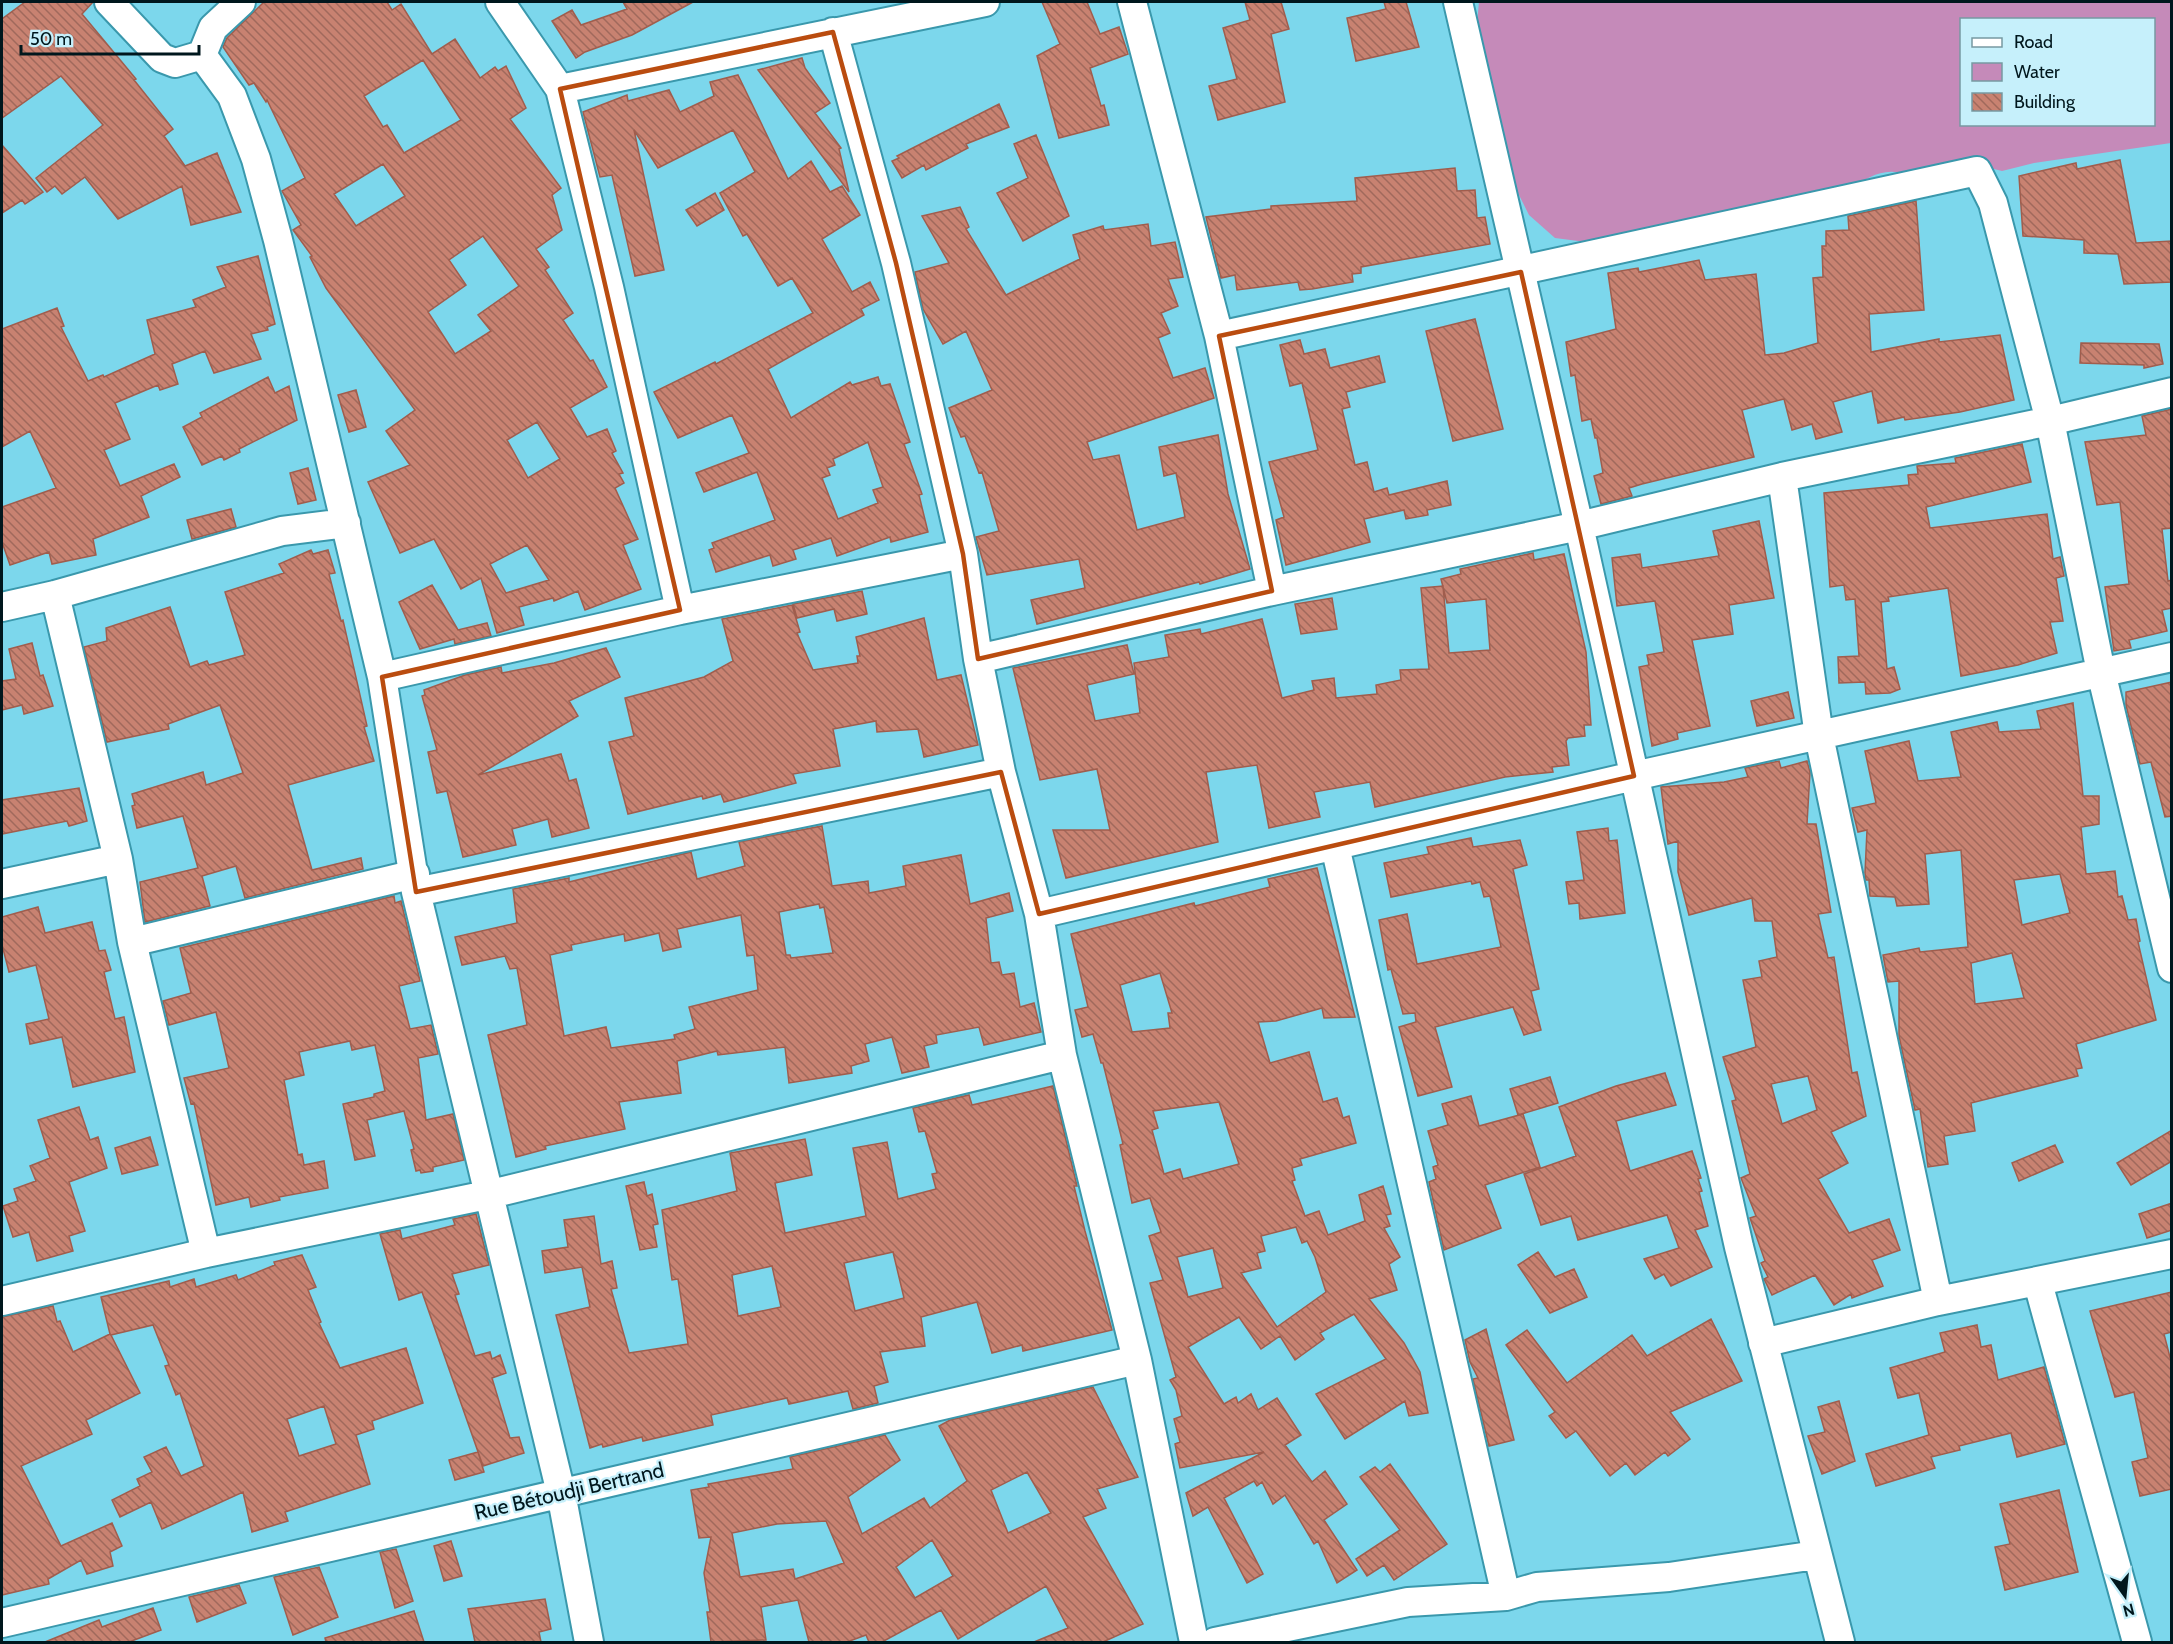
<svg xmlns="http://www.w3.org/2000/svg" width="2173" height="1644" viewBox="0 0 2173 1644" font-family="Cabin,sans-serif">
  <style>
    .water { fill: #c58ab9; fill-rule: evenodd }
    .building { fill: url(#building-back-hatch); stroke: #a05d4d; stroke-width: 1.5; fill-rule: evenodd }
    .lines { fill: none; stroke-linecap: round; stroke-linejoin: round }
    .minor-casing { stroke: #3a98ac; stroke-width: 32 }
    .minor { stroke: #fff; stroke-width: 28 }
    .marked { fill: none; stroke: #ba4c0f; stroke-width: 4.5; stroke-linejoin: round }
    .labels { text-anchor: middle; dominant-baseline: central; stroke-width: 4.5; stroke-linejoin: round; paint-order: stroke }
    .street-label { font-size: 21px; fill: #00171d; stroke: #c6f0fb }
  </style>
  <defs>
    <pattern id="building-back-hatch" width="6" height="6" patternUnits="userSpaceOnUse" patternTransform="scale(1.5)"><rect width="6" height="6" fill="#c88271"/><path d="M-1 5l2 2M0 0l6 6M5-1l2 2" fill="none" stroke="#a0695c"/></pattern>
  </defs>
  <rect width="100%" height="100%" fill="#7cd7ec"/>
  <path class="water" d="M1479 2H2171V143L2034 163 2002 171 1970 163 1905 174C1883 167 1868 178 1850 188L1586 242 1555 238 1529 215 1508 173 1476 34ZM1962 20H2154V124H1962Z"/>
  <path class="building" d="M25 2H93L82 14 136 79 134 80 173 129 164 136 185 166 217 153 241 212 191 225 182 186 118 219 85 177 62 194 55 186 47 192 36 178 103 125 61 76 2 118V19Z
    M264 2H387L392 10 401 4 432 54 455 39 480 78 495 67 498 71 506 66 526 108 510 119 561 188 552 195 562 230 536 249 549 267 545 270 573 313 563 320 590 361 593 360 607 387 570 408 587 437 607 429 616 451 612 453 623 473 619 474 624 483 615 488 638 539 623 545 641 589 585 610 578 591 554 601 553 598 519 607 524 625 497 633 481 578 461 589 434 539 400 553 368 482 410 465 386 431 415 410 326 288 310 257 312 256 293 230 301 225 282 191 305 178 267 100 266 102 254 83 249 85 223 47 227 38ZM423 60 461 120 404 153 387 125 383 127 364 96ZM383 164 405 196 356 226 334 194ZM483 236 519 286 478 315 491 331 455 354 428 312 466 285 449 260ZM537 422 560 459 528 478 507 440ZM527 545 549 580 506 593 490 564Z
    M623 2H693L632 35 585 52 576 58 552 21 572 10 581 25 627 9Z
    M1042 2H1087L1100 34 1119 27 1128 54 1090 68 1101 106 1104 105 1109 125 1059 138 1037 56 1060 44Z
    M1245 2H1281L1289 29 1271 34 1285 102 1218 120 1209 86 1237 79 1223 28 1250 20Z
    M1384 2H1406L1419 47 1356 61 1347 18 1386 9Z
    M802 58 805 68 830 103 815 113 841 148 839 149 849 192 758 70Z
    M738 75 788 179 811 161 830 192 842 186 860 215 822 239 852 292 870 282 879 300 861 309 864 315 768 369 791 418 850 382 852 385 878 377 881 386 890 384 910 442 904 444 922 494 919 495 928 532 891 542 890 537 837 556 831 538 793 550 796 559 773 566 770 555 716 572 709 550 714 548 712 543 775 520 757 472 704 492 696 473 749 453 732 415 678 438 654 392 715 362 716 364 813 313 792 278 778 286 747 234 743 236 720 193 755 172 733 130 658 168 634 130 664 270 635 276 612 175 600 177 583 112 627 95 628 101 669 90 680 112 714 96 710 82ZM868 442 883 487 873 490 878 503 838 519 822 478 830 475 827 468 835 465 833 459Z
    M999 104 1009 127 966 144 968 148 926 170 924 165 902 178 892 161 899 158 897 156Z
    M1036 135 1069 216 1023 241 997 193 1028 178 1014 144Z
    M2 145 43 192 25 204 22 200 2 213Z
    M2120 160 2136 243 2172 241V282L2124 284 2118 254 2084 253V240L2023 236 2019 176 2076 163 2077 169Z
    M1455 168 1457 191 1475 190 1477 218 1485 217 1490 244 1361 267V273L1352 274 1353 282 1312 289 1300 290 1298 282 1237 290 1235 275 1221 278 1206 217 1271 209V206L1357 201 1355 178Z
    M715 193 724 210 697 226 686 210Z
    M1916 201 1924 310 1869 314 1871 352 1939 339V342L2000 335 2014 400 1960 412 1905 420 1904 417 1878 423 1872 391 1833 402 1842 432 1816 439 1812 424 1792 430 1784 399 1742 410 1754 457 1642 484 1629 488 1632 496 1601 504 1594 476 1603 473 1597 438H1595L1591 419 1582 421 1575 375 1571 376 1566 342 1616 329 1608 273 1638 268 1639 272 1699 260 1705 280 1756 274 1765 355 1784 353 1818 343 1813 278 1823 277 1822 246H1826V231L1849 230 1848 216Z
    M960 207 969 227 966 229 1006 295 1080 259 1073 235 1103 226 1104 230 1148 224 1151 246 1175 242 1183 277 1168 279 1178 306 1161 313 1170 333 1158 338 1173 378 1205 368 1214 398 1087 442 1093 460 1119 455 1137 530 1185 517 1176 473 1164 476 1159 447 1218 435 1228 494 1250 569 1200 584 1199 582 1037 624 1031 600 1085 588 1079 559 987 575 976 537 999 531 982 472 979 473 965 436 961 437 949 408 992 390 966 331 943 344 923 309 915 272 949 263 922 216Z
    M258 256 275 324 267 327 268 330 251 334 261 359 214 373 205 351 172 364 178 384 160 390 158 385 115 403 130 439 104 450 120 486 174 464 180 477 141 496 149 517 93 539 96 555 52 564 49 552 10 565 2 542V507L56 488 30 431 2 447V329L57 308 64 326 61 327 88 381 103 375 104 377 155 354 147 320 196 307 193 300 226 287 217 267Z
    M1475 319 1503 429 1453 441 1426 331Z
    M1300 340 1304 354 1325 349 1330 368 1379 356 1385 382 1346 392 1350 407 1342 409 1355 465 1367 462 1374 492 1387 488 1389 495 1447 481 1451 505 1427 510 1428 515 1406 519 1404 510 1364 519 1370 542 1286 565 1276 520 1284 517 1269 462 1318 450 1302 383 1290 386 1280 345Z
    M2081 343 2159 344 2163 364 2144 368V365L2080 363Z
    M268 377 275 393 289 386 297 420 239 449 240 452 224 460 222 456 202 465 183 427 202 417 200 413Z
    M356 390 366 427 349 432 338 395Z
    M2172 409V528L2162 529 2168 581 2172 580V608L2162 610 2167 631 2129 640 2131 648 2114 651 2105 587 2129 584 2120 502 2097 505 2085 442 2146 435 2142 416Z
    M2022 444 2031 482 1926 507 1930 528 2047 514 2053 559 2060 557 2064 576 2056 578 2063 621 2050 622 2057 653 2018 665 1961 676 1948 588 1888 597 1889 601 1881 602 1887 669 1894 667 1900 689 1890 693 1866 694 1865 682 1839 683 1838 657 1859 656 1855 599 1846 600 1844 585 1830 587 1824 493 1909 485 1908 475 1918 474 1917 466 1956 463 1955 458Z
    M308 468 316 500 298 504 290 473Z
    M231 509 236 527 192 539 187 520Z
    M1759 521 1774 598 1729 605 1733 634 1692 640 1710 726 1677 733 1678 739 1652 746 1639 667 1649 665 1647 655 1664 652 1655 601 1617 606 1612 558 1640 554 1642 568 1719 556 1713 531Z
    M311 550 313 554 328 550 335 573 329 574 341 621 343 620 367 726 364 727 374 761 288 785 312 870 361 858 363 869 245 898 236 866 202 876 210 906 145 922 140 882 198 868 183 816 137 828 132 806 135 805 132 794 203 772 206 785 243 773 220 705 168 724 169 729 107 742 84 647 107 641 106 628 170 607 190 667 207 661 209 665 245 655 225 592 284 573 279 564Z
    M1533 553 1534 560 1564 554 1586 652 1591 725H1584L1585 736 1568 738 1566 741 1569 765 1552 767 1553 772 1505 777 1375 807 1370 782 1314 792 1320 817 1269 828 1257 765 1206 772 1218 842 1066 878 1053 830H1110L1097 769 1040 780 1013 668 1127 645 1134 674 1087 685 1095 721 1140 713 1134 663 1169 657 1165 635 1200 629 1201 634 1262 619 1282 698 1314 690 1312 681 1334 678 1336 698 1377 694 1376 685 1401 680 1400 670 1429 669 1421 588 1443 586 1449 653 1490 650 1486 599 1447 603 1441 579 1461 574 1460 569Z
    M432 585 458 630 487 623 491 636 455 644 454 639 420 649 399 602Z
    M862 591 867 614 837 621 834 609 797 618 793 604Z
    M1332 598 1337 629 1301 634 1295 604Z
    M792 605 800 632 797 633 813 670 858 663 857 656H860L856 637 924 618 937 680 961 675 978 745 924 757 918 729 877 732 876 721 833 729 840 766 793 774 796 783 724 802 721 794 703 799 702 796 628 814 609 742 634 736 625 698 704 677 733 661 722 619Z
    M32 643 40 676 43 675 53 706 24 714 22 705 2 710V681L16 679 9 649Z
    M606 648 620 677 569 701 578 716 478 775 561 754 569 781 576 779 589 828 552 837 548 819 512 829 516 845 463 857 447 791 437 793 428 752 437 750 422 696 425 695 424 690 465 675 501 667 502 673 554 663Z
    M2172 682V816L2165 817 2151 762 2140 764 2126 705V692Z
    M1788 692 1794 718 1757 726 1751 701Z
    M2073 703 2083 796H2099V824L2081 827 2086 874 2115 871 2118 897 2122 896 2128 920 2136 919 2140 941 2138 942 2156 1020 2076 1044 2082 1068 2076 1069 2078 1076 1971 1103 1975 1131 1944 1136 1948 1164 1928 1167 1920 1109 1915 1110 1899 1036V981L1888 982 1883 955 1919 948 1920 952 1968 947 1961 850 1925 854 1929 904 1897 906 1895 897 1870 896 1869 880H1866L1865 873 1867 830 1858 832 1852 808 1876 803 1865 751 1909 741 1918 781 1961 777 1951 732 1997 722 1999 732 2041 729 2037 711ZM2060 874 2070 913 2022 925 2014 880ZM2012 953 2024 998 1975 1004 1971 963Z
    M1779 761 1781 768 1807 761 1810 772 1807 824H1816L1831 912 1818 914 1828 958 1834 957 1852 1073 1857 1072 1866 1116 1831 1132 1848 1163 1818 1179 1849 1233 1889 1219 1900 1250 1872 1260 1883 1286 1852 1298 1851 1294 1834 1305 1815 1275 1772 1295 1764 1279 1768 1277 1761 1263 1765 1261 1750 1218 1756 1216 1741 1178 1750 1174 1732 1101 1736 1100 1723 1057 1756 1047 1743 980 1762 977 1759 961 1777 957 1772 921H1755L1752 898 1689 915 1678 872V841L1668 844 1661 787 1724 782 1748 777 1745 768ZM1808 1076 1817 1110 1782 1124 1771 1084Z
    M79 788 87 821 69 826 67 821 2 834V800Z
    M822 826 832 886 868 881 869 893 906 886 903 866 961 855 970 904 1009 893 1013 911 986 918 991 963 999 962 1002 975 1014 973 1020 1007 1034 1003 1041 1032 984 1045 979 1027 936 1035 937 1043 924 1046 929 1067 902 1073 892 1037 865 1044 869 1061 851 1066 852 1073 789 1083 785 1047 718 1055 717 1051 677 1061 681 1093 619 1102 625 1129 545 1146 546 1149 516 1157 488 1035 527 1025 517 968 510 969 505 956 462 965 455 937 517 923 513 889 569 878V882L691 852 697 879 745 866 739 842ZM819 904 820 908 824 907 833 953 791 958 790 955H786L779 912ZM741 915 747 956 754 955 758 990 689 1007 695 1029 674 1035 675 1039 611 1048 606 1027 564 1036 550 955 572 950 571 945 624 934 625 941 659 933 663 951 681 947 677 929Z
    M1608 828 1609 841 1617 840 1625 913 1580 919 1579 903 1569 904 1566 882 1584 880 1577 832Z
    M1471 838 1473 847 1520 840 1527 865 1513 869 1539 989 1531 991 1541 1030 1524 1035 1513 1007 1435 1027 1452 1087 1418 1096 1399 1027 1416 1022 1415 1013 1403 1014 1391 969 1388 970 1379 920 1407 914 1417 964 1501 947 1490 896 1484 897 1480 882 1472 884 1471 881 1391 897 1384 863 1429 854 1427 847Z
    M1317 868 1355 1017 1324 1018 1322 1008 1276 1021 1258 1022 1270 1063 1309 1052 1323 1102 1337 1098 1343 1118 1349 1116 1356 1143 1300 1159 1302 1165 1292 1168 1295 1180 1292 1181 1305 1216 1319 1211 1328 1235 1365 1221 1359 1195 1383 1186 1391 1214 1386 1215 1390 1226 1384 1228 1400 1257 1389 1264 1397 1290 1369 1299 1404 1343 1420 1372 1428 1413 1409 1416 1405 1401 1345 1439 1316 1394 1386 1359 1354 1314 1320 1333 1324 1339 1295 1360 1280 1336 1261 1349 1239 1317 1188 1347 1224 1404 1236 1397 1238 1403 1251 1394 1258 1410 1277 1398 1301 1435 1285 1445 1312 1482 1325 1471 1347 1504 1324 1520 1357 1570 1337 1583 1318 1541 1314 1544 1285 1495 1273 1504 1262 1482 1257 1486 1254 1481 1224 1498 1263 1574 1247 1583 1208 1507 1193 1516 1186 1493 1264 1452 1180 1468 1175 1444 1180 1442 1174 1419 1182 1416 1176 1390 1170 1380 1176 1377 1150 1283 1163 1280 1149 1236 1161 1232 1150 1198 1132 1203 1120 1145 1123 1144 1103 1063H1101L1093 1034 1082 1037 1075 1010 1088 1007 1071 934 1194 903 1195 906 1270 887 1268 879ZM1160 973 1172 1013H1168L1170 1028 1132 1032 1120 985ZM1219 1102 1239 1164 1183 1179 1180 1169 1164 1174 1152 1130 1158 1128 1153 1111ZM1296 1227 1302 1243 1307 1241 1315 1257 1326 1292 1277 1327 1241 1273 1261 1268 1257 1253 1265 1251 1261 1236ZM1213 1248 1223 1288 1188 1297 1177 1257Z
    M394 896 395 903 401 901 420 981 399 986 410 1029 431 1025 438 1054 418 1058 426 1120 453 1114 464 1160 433 1167V1171L421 1173 420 1170 416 1171 411 1150 414 1149 404 1111 367 1120 375 1156 355 1160 343 1104 374 1097V1094L385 1091 375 1045 352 1050 350 1041 299 1052 304 1075 284 1080 298 1155 302 1154 304 1165 324 1161 328 1188 279 1197 280 1200 251 1207 249 1197 216 1205 194 1103 191 1104 184 1078 229 1068 216 1012 169 1025 163 1001 191 993 180 948Z
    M38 907 45 933 92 922 99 951 105 950 111 970 104 972 115 1019 124 1017 135 1072 73 1087 62 1037 30 1044 26 1024 49 1019 36 965 9 972 2 945V917Z
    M1665 1073 1676 1105 1616 1121 1630 1171 1692 1151 1701 1178 1698 1179 1702 1191 1699 1192 1708 1226 1695 1230 1712 1267 1671 1286 1664 1274 1655 1279 1644 1259 1679 1248 1667 1215 1578 1240 1571 1216 1541 1225 1524 1174 1576 1156 1559 1107 1616 1086Z
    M1550 1077 1558 1103 1518 1115 1510 1089Z
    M1053 1086 1077 1186H1074L1085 1231 1112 1330 1023 1351 1022 1345 992 1353 977 1302 921 1317 925 1346 880 1352 888 1382 874 1386 878 1403 853 1409 848 1391 789 1404 787 1398 711 1415 713 1425 643 1441 642 1437 603 1447 602 1444 590 1448 556 1315 590 1307 582 1267 545 1273 542 1251 568 1247 564 1220 594 1216 601 1264 612 1261 617 1288 611 1289 629 1353 688 1344 678 1279 672 1280 662 1210 737 1191 730 1153 805 1139 812 1175 775 1183 785 1233 866 1216 853 1148 887 1142 898 1199 936 1189 932 1174 937 1173 925 1131 919 1132 913 1108 969 1095 972 1105ZM893 1252 904 1298 855 1311 844 1263ZM772 1266 781 1307 738 1316 732 1275Z
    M1471 1096 1479 1126 1523 1114 1540 1167 1485 1185 1501 1228 1444 1250 1429 1182 1436 1179 1433 1167 1438 1165 1428 1131 1448 1125 1442 1104Z
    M79 1107 90 1140 98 1137 107 1168 69 1182 85 1231 69 1236 73 1251 37 1261 29 1232 13 1237 3 1206 18 1201 14 1189 36 1181 30 1166 50 1158 38 1120Z
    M2172 1130V1161L2131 1185 2117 1163Z
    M150 1137 158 1165 122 1174 115 1148Z
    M2055 1145 2063 1162 2019 1181 2012 1163Z
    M644 1182 647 1196 652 1194 658 1224 653 1225 657 1247 640 1250 626 1186Z
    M2172 1203V1230L2147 1238 2139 1214Z
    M476 1214 489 1265 452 1274 459 1294 455 1295 475 1356 490 1352 492 1359 500 1355 506 1373 492 1378 510 1438 519 1437 524 1453 483 1466 422 1292 399 1300 380 1234 400 1230 402 1239 455 1225 453 1219Z
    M1538 1252 1555 1277 1574 1269 1587 1297 1550 1313 1518 1265Z
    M302 1255 316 1287 308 1290 321 1322 319 1323 340 1368 406 1348 423 1403 372 1421 374 1429 356 1435 370 1484 285 1512 288 1521 252 1532 243 1492 162 1529 151 1502 120 1517 112 1500 140 1486 137 1479 152 1472 144 1457 166 1447 181 1476 204 1466 180 1393 176 1395 165 1366 169 1365 153 1325 111 1335 140 1393 86 1420 92 1434 21 1466 61 1546 112 1523 122 1546 110 1552 113 1566 87 1574 81 1560 48 1579 49 1584 2 1595V1317L53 1306 57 1322 60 1321 73 1352 110 1334 101 1297 169 1281 170 1287 194 1279 196 1287 236 1275 238 1280 275 1265 274 1262ZM324 1406 336 1444 299 1456 287 1419Z
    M2172 1292V1332L2164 1334 2172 1365V1489L2140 1496 2132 1462 2148 1458 2134 1392 2115 1397 2090 1311Z
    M1711 1319 1742 1381 1670 1412 1690 1439 1668 1456 1665 1452 1635 1475 1626 1463 1610 1476 1576 1431 1566 1438 1549 1416 1555 1412 1506 1345 1527 1330 1567 1383 1632 1335 1647 1356Z
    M1977 1325 1981 1347 1991 1345 1998 1380 2044 1367 2065 1444 2017 1457 2011 1433 1959 1446 1960 1450 1931 1457 1935 1468 1876 1486 1866 1454 1929 1435 1919 1393 1898 1398 1890 1368 1945 1352 1940 1333Z
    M1486 1329 1514 1440 1489 1446 1473 1379 1478 1378 1470 1362 1465 1340Z
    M1093 1387 1138 1477 1097 1489 1106 1508 1083 1517 1143 1624 1103 1642H1034L1068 1628 1046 1586 958 1639 941 1610 882 1642H869L866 1635 847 1642H809L798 1600 761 1607 766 1640 711 1642 707 1612H710L704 1573 711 1537 699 1538 691 1490 709 1487 708 1484 793 1469 790 1457 885 1435 900 1460 848 1497 862 1534 924 1498 930 1508 967 1481 939 1426 950 1420ZM1027 1472 1051 1513 1008 1533 991 1490ZM826 1521 844 1563 795 1579 793 1569 740 1577 732 1533 777 1524ZM932 1540 953 1576 915 1598 896 1567Z
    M1839 1401 1855 1461 1822 1474 1808 1436 1825 1432 1818 1407Z
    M478 1452 484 1472 455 1480 449 1460Z
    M1390 1464 1447 1544 1394 1580 1384 1565 1367 1576 1356 1559 1400 1530 1360 1477 1375 1467 1380 1472Z
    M2059 1490 2078 1572 2005 1590 1995 1547 2010 1544 2000 1504Z
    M451 1541 462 1576 444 1581 434 1546Z
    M396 1549 413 1601 395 1608 380 1552Z
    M319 1567 338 1617 293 1635 274 1577Z
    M239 1585 246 1603 197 1622 189 1597Z
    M545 1599 551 1629 539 1632 541 1642H475L468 1609Z
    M153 1608 161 1630 129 1642H45L99 1620 102 1627Z
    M414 1611 424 1642H326L325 1638Z"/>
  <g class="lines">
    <defs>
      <path id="minor" d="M109 2 162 58 175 63 202 55
        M500 2 560 89 609 287 680 610
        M1132 2 1219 336 1272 591
        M1458 2 1579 526 1739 1247 1840 1642
        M833 32 896 263 963 554 978 659 1001 772 1039 914 1062 1055 1137 1360 1194 1642
        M202 55 232 96 256 159 278 240 382 677 416 892 561 1493 589 1642
        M202 55 213 28 241 2
        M560 89 985 2
        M1219 336 1977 171 1993 203 2050 421 2101 672 2172 968
        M1782 477 1819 736 1938 1301
        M55 595 118 859 132 942 206 1253
        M2 607 55 595 282 531 346 523
        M978 659 1272 591 1579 526 1782 477 2050 421 2172 392
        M382 677 680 610 963 554
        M1335 846 1506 1596
        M2 884 118 859
        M416 892 1001 772
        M1039 914 1634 776 2172 657
        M132 942 415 874
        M2038 1283 2137 1642
        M2 1301 206 1253 487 1195 1062 1055
        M1763 1343 1938 1301 2172 1254
        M2 1623 1137 1360
        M1215 1642 1408 1602 1506 1596 1537 1587 1669 1577 1816 1555"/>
    </defs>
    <use href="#minor" class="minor-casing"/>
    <use href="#minor" class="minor"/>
  </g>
  <path class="marked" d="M833 32 896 263 963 554 978 659 1272 591 1219 336 1521 272 1634 776 1039 914 1001 772 416 892 382 677 680 610 560 89Z"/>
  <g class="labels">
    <g class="street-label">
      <text transform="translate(569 1491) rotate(-13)">Rue Bétoudji Bertrand</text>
    </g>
  </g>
  <rect width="2173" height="1644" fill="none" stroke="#00171d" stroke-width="6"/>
  <rect x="1960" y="18" width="195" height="108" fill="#c6f0fb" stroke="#7799a2" stroke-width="1.5"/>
  <rect x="1972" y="38" width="30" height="9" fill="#ffffff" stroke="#7799a2" stroke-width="1.5"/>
  <text x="2014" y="48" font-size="18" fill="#00171d">Road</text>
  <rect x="1972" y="63" width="30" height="18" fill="#c58ab9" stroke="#7799a2" stroke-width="1.5"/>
  <text x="2014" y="78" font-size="18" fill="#00171d">Water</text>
  <rect x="1972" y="93" width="30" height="18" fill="url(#building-back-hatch)" stroke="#7799a2" stroke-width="1.5"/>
  <text x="2014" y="108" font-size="18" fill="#00171d">Building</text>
  <g transform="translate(2125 1596) rotate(165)" stroke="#c6f0fb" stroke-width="4.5" paint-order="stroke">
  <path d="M0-4.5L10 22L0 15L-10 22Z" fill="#00171d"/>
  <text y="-9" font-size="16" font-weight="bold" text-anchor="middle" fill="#00171d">N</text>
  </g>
  <path d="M21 45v9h178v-9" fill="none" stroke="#00171d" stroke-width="3"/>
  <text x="30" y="45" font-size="18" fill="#00171d" stroke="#c6f0fb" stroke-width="4.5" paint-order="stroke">50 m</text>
</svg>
